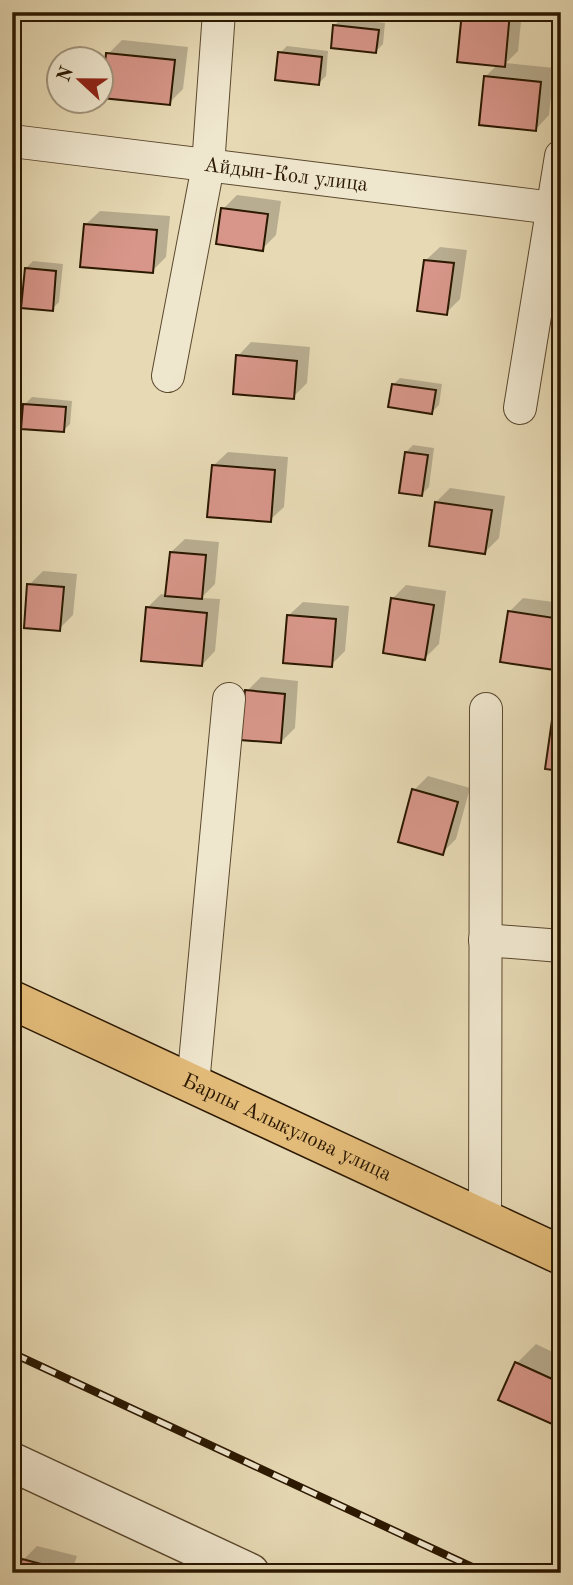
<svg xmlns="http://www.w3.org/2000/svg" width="573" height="1585" viewBox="0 0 573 1585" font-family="'Old Standard TT',serif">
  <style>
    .shadow { fill: #0003 }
    .building { fill: #d79689; stroke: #2b1800; stroke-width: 2 }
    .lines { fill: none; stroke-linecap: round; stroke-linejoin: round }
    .minor-casing { stroke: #5a482d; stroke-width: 34 }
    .tertiary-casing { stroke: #5a482d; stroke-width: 41 }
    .primary-casing { stroke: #2b1800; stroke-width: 41 }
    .minor { stroke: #efe6ce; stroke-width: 32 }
    .tertiary { stroke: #efe6ce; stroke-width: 38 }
    .primary { stroke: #e3bc7a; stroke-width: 38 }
    .rail-casing { stroke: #2b1800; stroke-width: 8 }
    .rail { stroke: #efe6ce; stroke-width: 5; stroke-dasharray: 16; stroke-linecap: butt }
    .labels { text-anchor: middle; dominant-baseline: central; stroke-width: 5; stroke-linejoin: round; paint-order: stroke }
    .street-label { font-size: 21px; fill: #2b1800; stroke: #efe6ce }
  </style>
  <rect width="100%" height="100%" fill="#e6d9b4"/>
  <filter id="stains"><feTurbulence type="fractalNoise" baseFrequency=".00286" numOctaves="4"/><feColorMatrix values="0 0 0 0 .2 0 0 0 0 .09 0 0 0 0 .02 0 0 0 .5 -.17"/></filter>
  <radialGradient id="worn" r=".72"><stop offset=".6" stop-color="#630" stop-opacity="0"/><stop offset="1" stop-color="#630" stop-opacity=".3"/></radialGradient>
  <path class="shadow" d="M464 12H522L518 51 506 63 554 68 549 115 536 129 486 76 498 64Z
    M342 18 385 23 383 44 376 51 335 25Z
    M122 40 188 47 183 89 169 103 108 54Z
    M287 46 328 51 326 76 319 83 280 53Z
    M237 195 281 201 276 235 262 249 223 209Z
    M100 211 170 216 166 257 152 271 86 224Z
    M440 247 467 250 460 299 446 313 426 260Z
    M33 261 63 264 59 302 52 309 26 268Z
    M251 342 310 347 307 383 293 397 238 356Z
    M400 378 442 384 439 405 432 412 393 385Z
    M32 397 72 401 70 424 63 431 25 404Z
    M413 445 434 448 429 487 422 494 406 452Z
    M228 452 288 457 284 507 270 520 214 465Z
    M450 488 505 496 499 538 485 552 436 502Z
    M185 539 219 542 215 584 201 598 220 599 215 651 202 665 147 608 161 594 167 595 171 552Z
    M43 571 77 574 73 615 59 629 29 585Z
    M406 585 446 591 439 644 425 658 392 599Z
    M523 598 561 603V661L554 668 509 612Z
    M303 602 349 606 345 651 331 665 289 615Z
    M261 677 298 681 295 728 281 742 247 691Z
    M428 776 470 788 456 839 442 853 414 790Z
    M536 1344 561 1356V1426L517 1363Z
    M37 1546 77 1556 71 1573H18L23 1560Z
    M91 1566 109 1573H84Z"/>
  <path class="building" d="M462 12H510L505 67 457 62Z
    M333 25 379 30 376 53 331 48Z
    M278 52 322 57 319 85 275 80Z
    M106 53 175 60 170 105 102 98Z
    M484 76 541 82 536 131 479 125Z
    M221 208 268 214 263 251 216 244Z
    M84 224 157 230 153 273 80 267Z
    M424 260 454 263 447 315 417 311Z
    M25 268 56 271 53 311 21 308Z
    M236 355 297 361 294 399 233 394Z
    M392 384 436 390 432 414 388 407Z
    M23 404 66 407 64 432 21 429Z
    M405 452 428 455 422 496 399 493Z
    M212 465 275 470 271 522 207 517Z
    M435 502 492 510 485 554 429 546Z
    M170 552 206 555 202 599 165 596Z
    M27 584 64 587 60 631 24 628Z
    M391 598 434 605 425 660 383 653Z
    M146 607 207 613 202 666 141 661Z
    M508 611 561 619 555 670 500 662Z
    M287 615 336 619 332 667 283 663Z
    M245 690 285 694 281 743 240 740Z
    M553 713 561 714V771L545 769Z
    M412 789 458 802 443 855 398 842Z
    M515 1362 561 1383V1428L498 1400Z
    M22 1559 64 1570 63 1573H17Z"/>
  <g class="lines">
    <defs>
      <g id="minor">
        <path id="s1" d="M12 141 561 209"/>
        <path d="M168 376 208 166 219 12"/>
        <path d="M520 408 561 156"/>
        <path d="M485 940 561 946"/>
        <path d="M193 1084 229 699"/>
        <path d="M485 1219 486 709"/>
      </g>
      <path id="tertiary" d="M12 1462 250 1573"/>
      <g id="primary">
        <path id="s2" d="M12 1000 561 1255"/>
      </g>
    </defs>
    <use href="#minor" class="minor-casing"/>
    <use href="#tertiary" class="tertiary-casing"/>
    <use href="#primary" class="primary-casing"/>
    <use href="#minor" class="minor"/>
    <use href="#tertiary" class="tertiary"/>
    <use href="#primary" class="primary"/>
    <defs>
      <path id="rail" d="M12 1353 485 1573"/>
    </defs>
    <use href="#rail" class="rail-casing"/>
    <use href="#rail" class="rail"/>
  </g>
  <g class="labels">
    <g class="street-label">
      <text stroke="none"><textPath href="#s1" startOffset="276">Айдын-Кол улица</textPath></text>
      <text stroke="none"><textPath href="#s2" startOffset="303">Барпы Алыкулова улица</textPath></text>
    </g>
  </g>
  <rect width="573" height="1585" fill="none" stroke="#e6d9b4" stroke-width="42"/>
  <rect x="14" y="14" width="545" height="1557" fill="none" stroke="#2b1800" stroke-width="3.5"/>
  <rect x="21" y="21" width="531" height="1543" fill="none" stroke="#2b1800" stroke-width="2"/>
  <g transform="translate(80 80) rotate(292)"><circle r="33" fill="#efe6ce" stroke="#a1947c" stroke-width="2"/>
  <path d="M0-5L12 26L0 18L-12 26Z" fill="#8f2418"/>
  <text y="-10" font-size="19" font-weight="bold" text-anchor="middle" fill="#2b1800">N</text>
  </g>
  <rect width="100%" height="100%" filter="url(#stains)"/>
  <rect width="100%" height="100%" fill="url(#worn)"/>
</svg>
